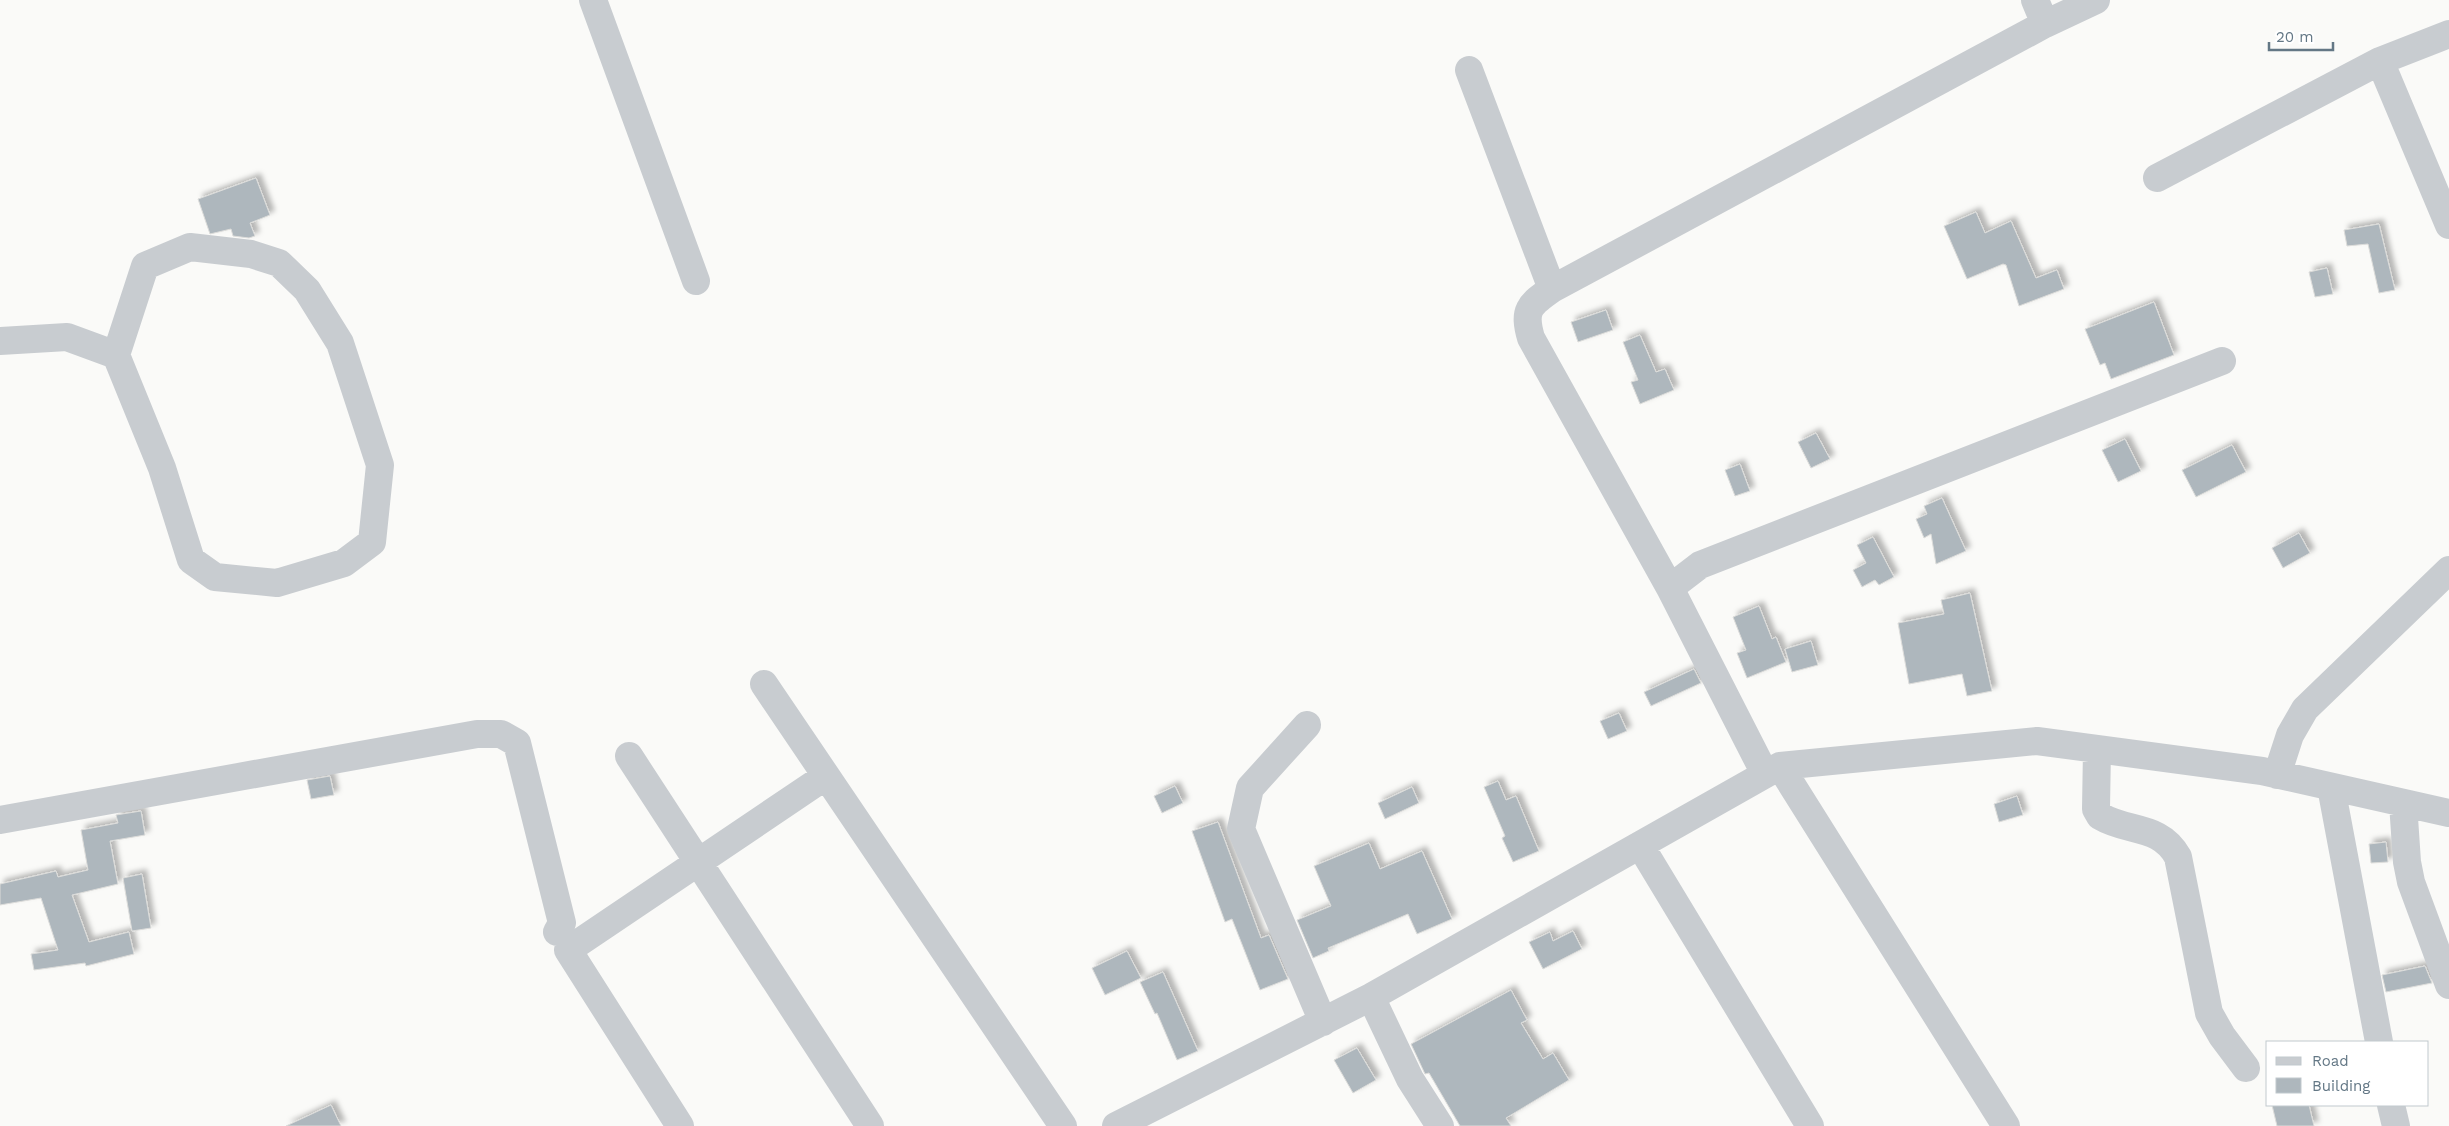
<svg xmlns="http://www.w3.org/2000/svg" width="2449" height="1126" viewBox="0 0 2449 1126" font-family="'Work Sans',sans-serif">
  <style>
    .building { fill: #aeb7bd; stroke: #dcdcda; filter: url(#shadow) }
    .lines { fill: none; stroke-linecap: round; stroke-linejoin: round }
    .minor { stroke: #c8ccd0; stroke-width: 28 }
  </style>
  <defs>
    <filter id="shadow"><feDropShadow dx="4.5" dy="-4.5" stdDeviation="2.5" flood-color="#0004"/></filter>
  </defs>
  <rect width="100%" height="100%" fill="#fafaf8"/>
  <path class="building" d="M256 178 270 215 250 223 255 236 249 238 233 236 231 229 210 234 198 199Z
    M1976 212 1985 233 2011 221 2036 278 2057 270 2064 289 2019 306 2006 265 2003 264 1967 279 1944 226Z
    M2379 224 2395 290 2379 293 2368 244 2347 246 2344 230Z
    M2327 268 2333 294 2315 297 2309 272Z
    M2154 302 2174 355 2111 379 2105 363 2100 365 2085 329Z
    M1606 310 1613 330 1578 342 1571 322Z
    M1640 335 1656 372 1665 369 1674 390 1640 404 1631 382 1638 380 1623 342Z
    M1816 433 1830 459 1811 468 1798 442Z
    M2125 439 2141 471 2118 482 2102 450Z
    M2232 445 2246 472 2196 497 2182 470Z
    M1740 464 1750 491 1735 496 1725 470Z
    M1942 498 1966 551 1936 564 1931 534 1924 538 1916 519 1927 514 1924 506Z
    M2299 533 2310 553 2283 568 2272 548Z
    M1873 537 1894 577 1879 585 1875 580 1862 587 1853 570 1866 563 1857 545Z
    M1970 593 1992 691 1967 696 1962 674 1909 684 1898 623 1944 614 1941 600Z
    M1759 606 1772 639 1776 637 1786 662 1747 678 1737 653 1746 650 1733 617Z
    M1811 641 1818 665 1792 672 1785 649Z
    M1694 669 1701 683 1651 706 1644 692Z
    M1619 713 1627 731 1608 739 1600 721Z
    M330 776 334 795 311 799 307 780Z
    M1498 781 1506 800 1516 796 1539 851 1513 862 1502 838 1505 836 1484 787Z
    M1175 786 1183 803 1162 813 1154 796Z
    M1412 787 1419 803 1385 819 1378 803Z
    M2017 796 2023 815 1999 822 1994 804Z
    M141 811 145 835 110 841 118 884 72 895 89 942 129 932 134 954 86 966 85 963 34 970 31 954 58 950 41 898 0 905V884L56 871 58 877 88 870 81 830 118 823 116 815Z
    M1218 822 1261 938 1269 935 1288 979 1260 990 1232 919 1225 922 1192 831Z
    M2386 842 2388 862 2371 863 2369 844Z
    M1369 843 1380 869 1422 851 1452 919 1417 934 1408 914 1328 948 1329 951 1313 958 1297 920 1331 906 1314 866Z
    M142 874 151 928 132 931 123 878Z
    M1573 931 1582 949 1543 969 1529 942 1550 932 1553 941Z
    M1127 951 1141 978 1105 995 1092 968Z
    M2425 966 2432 983 2386 992 2382 975Z
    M1163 972 1198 1051 1177 1060 1157 1013 1155 1014 1140 982Z
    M1511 990 1527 1020 1521 1023 1543 1059 1553 1053 1569 1080 1506 1118 1511 1126H1460L1429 1073 1425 1074 1411 1044Z
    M1357 1048 1376 1080 1353 1093 1334 1060Z
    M331 1105 341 1126H286Z
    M2272 1105H2309L2314 1126H2277Z"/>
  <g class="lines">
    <path class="minor" d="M593 0 696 281
      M2035 0 2045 24
      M2380 61 2449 225
      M1469 70 1552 289
      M2157 178 2380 61 2449 34
      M190 247 251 254 279 263 307 290 340 343 380 465 372 542 344 563 277 583 215 577 191 560 162 468 116 355 145 266Z
      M0 341 67 337 116 355
      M1670 588 1700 565 2222 361
      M764 684 1063 1126
      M1307 725 1250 788 1241 829 1323 1022
      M2097 749 2096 809 2100 816C2128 833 2160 824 2178 857L2209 1013 2222 1036 2246 1068
      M629 756 870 1126
      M1780 766 2006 1126
      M1765 774 1670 588 1531 338C1523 310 1529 305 1552 289L2045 24 2096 0
      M2277 775 2290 735 2305 709 2449 570
      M2331 787 2379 1042
      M2403 803 2407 862 2411 882 2449 985
      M0 820 477 734H501L517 743 562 923 557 932
      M1640 845 1810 1126
      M1371 997 1410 1079 1440 1126
      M2391 1105 2396 1126
      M680 1126 568 950 826 776
      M1116 1126 1371 997 1780 766 2037 741 2262 771 2449 813"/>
  </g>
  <rect x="2266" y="1041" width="162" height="65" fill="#ffffff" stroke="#c1c9ce"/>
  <rect x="2276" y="1057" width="25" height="8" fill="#c8ccd0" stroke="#c1c9ce"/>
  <text x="2312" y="1066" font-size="15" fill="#637785">Road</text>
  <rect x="2276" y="1078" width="25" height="15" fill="#aeb7bd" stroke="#c1c9ce"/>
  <text x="2312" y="1091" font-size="15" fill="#637785">Building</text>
  <path d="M2269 42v8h64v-8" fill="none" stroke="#637785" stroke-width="2.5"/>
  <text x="2276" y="42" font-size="15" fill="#637785" stroke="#ffffff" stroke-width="4" paint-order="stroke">20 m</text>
</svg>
